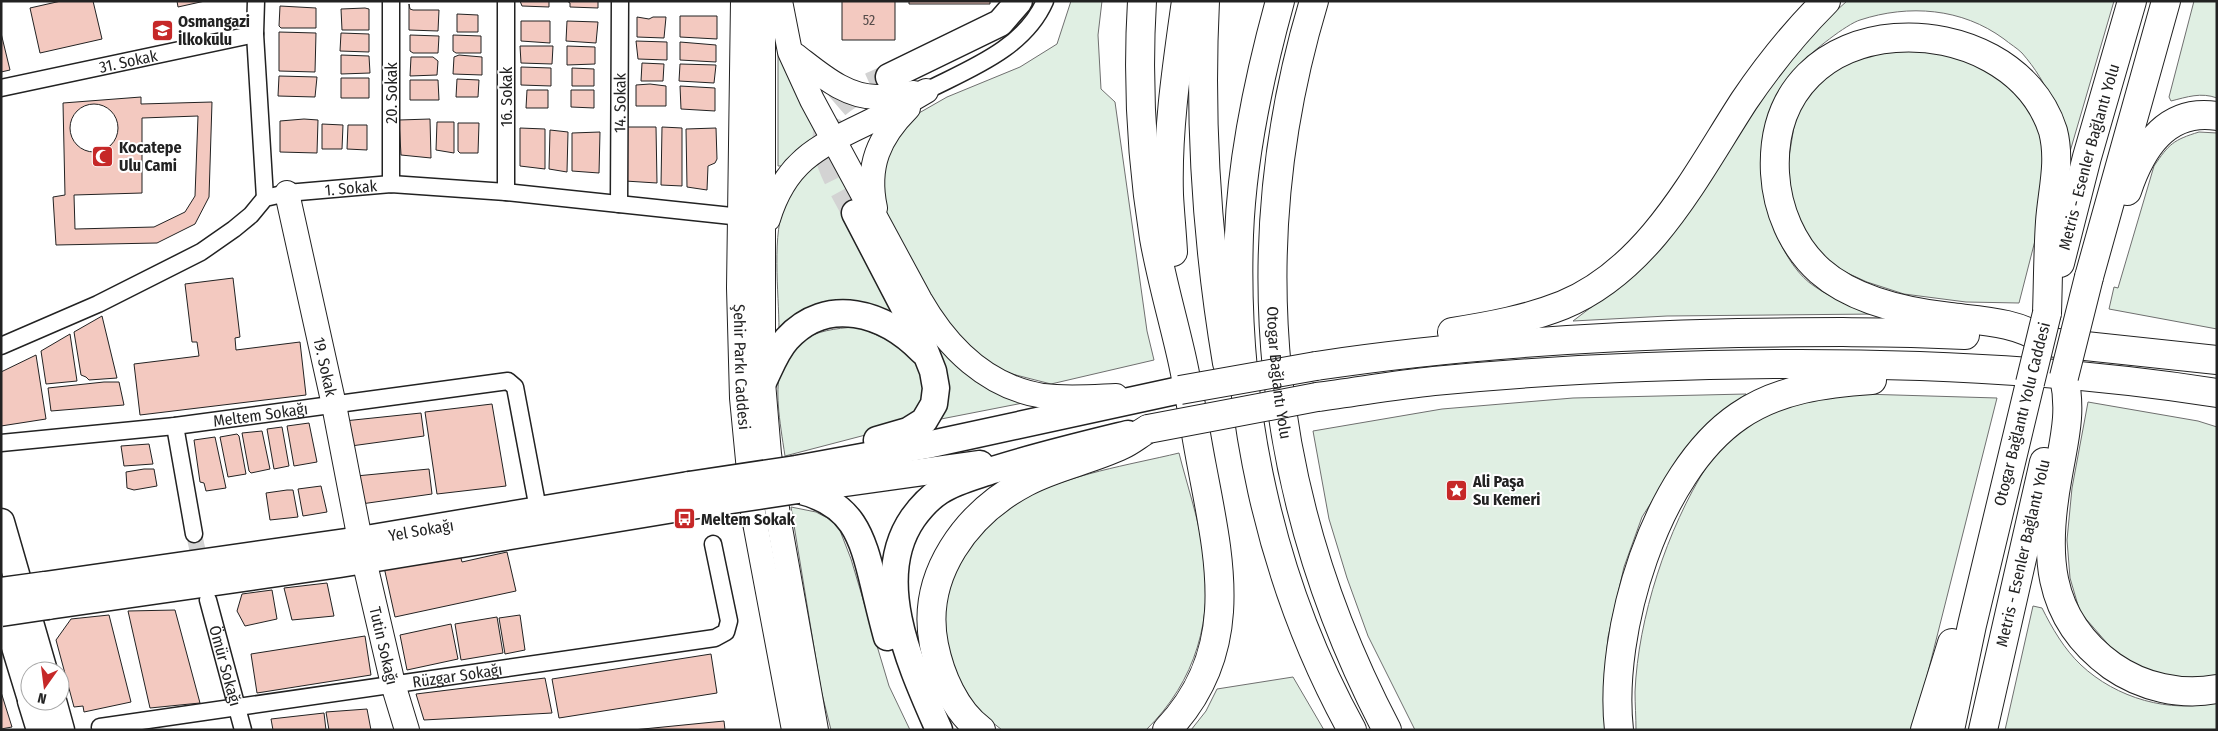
<svg xmlns="http://www.w3.org/2000/svg" width="2218" height="731" viewBox="0 0 2218 731" font-family="'Fira Sans Condensed',sans-serif">
  <style>
    .green { fill: #e0efe3; stroke: #6f6f6f }
    .building { fill: #f3c9c0; stroke: #222; fill-rule: evenodd }
    .lines { fill: none; stroke-linecap: round; stroke-linejoin: round }
    .street-tunnel { stroke: #d3d3d3; stroke-width: 16; stroke-dasharray: 16 8; stroke-linecap: butt }
    .primary-tunnel { stroke: #d3d3d3; stroke-width: 26; stroke-dasharray: 26 13; stroke-linecap: butt }
    .street-casing { stroke: #222; stroke-width: 19 }
    .secondary-casing { stroke: #222; stroke-width: 26 }
    .primary-casing { stroke: #222; stroke-width: 29 }
    .highway-casing { stroke: #222; stroke-width: 30 }
    .street { stroke: #fff; stroke-width: 16 }
    .secondary { stroke: #fff; stroke-width: 24 }
    .primary { stroke: #fff; stroke-width: 26 }
    .highway { stroke: #fff; stroke-width: 28 }
    .primary-bridge-casing { stroke: #222; stroke-width: 29; stroke-linecap: butt }
    .highway-bridge-casing { stroke: #222; stroke-width: 30; stroke-linecap: butt }
    .primary-bridge { stroke: #fff; stroke-width: 26 }
    .highway-bridge { stroke: #fff; stroke-width: 28 }
    .labels { text-anchor: middle; dominant-baseline: central; stroke-width: 4; stroke-linejoin: round; paint-order: stroke }
    .number-label { font-size: 14px; fill: #564c4a }
    .poi-label { font-size: 16px; font-weight: bold; fill: #222; stroke: #fff; text-anchor: start }
    .street-label { font-size: 16px; fill: #222; stroke: #fff }
  </style>
  <rect width="100%" height="100%" fill="#fff"/>
  <path class="green" d="M1071 1H1102L1098 35 1101 89 1115 102 1147 331 1154 360 1051 384 1008 373 987 362 952 328 931 297 887 217 880 184 895 133 919 113 947 97 1020 67 1057 44Z
    M1847 1H2114L2069 155C2060 116 2049 84 2022 53 2017 48 2010 44 2004 39 1962 8 1909 4 1860 20 1847 24 1811 52 1802 63 1781 88 1779 108 1772 139 1769 151 1764 167 1764 180 1764 213 1785 267 1814 286 1832 299 1855 306 1876 314L1667 316 1573 321 1627 280 1695 201 1780 72 1805 39Z
    M2194 1H2217V98C2201 92 2187 97 2171 101L2169 97Z
    M778 39 818 134 783 166H778Z
    M1860 47 1982 53 2038 122 2046 152 2038 229 2019 303 1966 302 1904 294 1867 282 1832 266 1810 246 1784 188 1796 114 1806 95Z
    M2199 132 2217 133V329L2109 309 2114 287 2118 288 2154 166C2169 144 2173 140 2199 132Z
    M830 152 859 207 896 316 779 330C779 292 771 234 786 200 794 179 813 166 830 152Z
    M857 327C875 333 918 352 923 372 926 381 923 395 923 404L900 426 785 456C774 384 763 331 857 327Z
    M939 348 970 373 1023 403 936 420 946 371Z
    M1746 394 1712 421 1665 481 1642 517 1624 567 1608 637 1605 675 1607 730H1415L1368 636 1347 578 1329 519 1313 431 1442 409 1573 398Z
    M1862 394 1997 398 1923 692 1912 730H1636C1636 717 1635 704 1635 692 1638 618 1667 529 1707 466 1719 447 1742 427 1763 416 1794 400 1827 396 1862 394Z
    M2088 402 2198 421 2217 427V676L2178 678 2143 669 2113 650 2080 612 2070 578 2067 540 2072 488Z
    M1179 453C1187 485 1198 517 1203 549 1214 618 1196 681 1146 730H1002C994 723 985 718 978 710 974 705 970 697 966 691 922 620 950 537 1023 499 1069 474 1129 465 1179 453Z
    M791 507 816 512 831 520 839 528 851 559 889 686 910 730H831L821 690Z
    M2033 606 2042 608C2052 628 2064 649 2081 665 2116 698 2170 714 2217 702V730H2005Z
    M1293 677 1324 730H1191L1206 711 1217 689Z"/>
  <path class="building" d="M61 1H93L102 39 40 53 30 8Z
    M177 1H205L178 7Z
    M520 1H549V7L522 6Z
    M567 1H598V8L570 7V3Z
    M842 1H895V40H842Z
    M909 1H990V4H909Z
    M409 4 410 9 413 10H439L438 31 409 30Z
    M280 6 316 8V28H281L279 26Z
    M365 8 369 9V30H342L341 9Z
    M457 14 478 15V32H457Z
    M680 16H717V39L680 37Z
    M637 17 649 19 653 17H666L664 38 637 37Z
    M521 21H550V43L521 41Z
    M567 21 598 22 596 43 566 41Z
    M279 32 316 33 315 72 279 71Z
    M1 33 10 70 1 72Z
    M341 33 369 34V52L340 51Z
    M410 35 439 36 438 53H413L410 51Z
    M453 35 481 36V53H456L453 51Z
    M636 41 667 42V60L638 59Z
    M680 42 716 45V62L680 60Z
    M520 46H553L552 64 521 63Z
    M567 46 595 47V64L567 65Z
    M341 55 369 56 370 73 341 74Z
    M459 55 482 57V75L453 74 454 57Z
    M411 57H433L438 61 437 75 410 76Z
    M642 63 664 64 663 81H641Z
    M680 64 716 65 714 83 679 81Z
    M521 67 551 68V86L521 85Z
    M572 68 594 69V86H572Z
    M279 76 317 77 315 97 278 96Z
    M341 78H369V98H341Z
    M457 79 479 80 478 97H456Z
    M410 80H438L439 100H410Z
    M650 84 666 86V106H636V85Z
    M680 86 715 88V111L681 109Z
    M527 90H548V108H526Z
    M571 90H594V108L571 107Z
    M141 97V104L212 102 209 197 195 224 157 243 56 245 53 197 65 195 63 103ZM198 116 195 196 185 212 154 227 75 229 74 195 142 193V118Z
    M70 128a24 24 0 1 1 48 0a24 24 0 1 1-48 0Z
    M304 119 318 120 317 153 280 152V121Z
    M430 119 431 158 401 155 399 120Z
    M437 122H454V153L436 150Z
    M458 123H479L478 153H460L458 151Z
    M322 124 343 125 342 149H322Z
    M348 125H367V150L347 149Z
    M626 127H656L657 183 625 181Z
    M662 127 682 128V186L661 185Z
    M520 128 545 129V169L520 166Z
    M716 128 717 159 715 163 708 166 707 190 687 187 686 129Z
    M550 130 568 132 567 172 549 169Z
    M600 132 599 173 572 171V133Z
    M233 278 240 337 235 338 236 350 300 342 306 395 140 415 134 364 199 356 197 342H192L185 284Z
    M102 316 117 378 89 380 86 377 81 375 74 332Z
    M70 334 77 381 46 384 41 351Z
    M36 355 46 419 1 426V372Z
    M104 382H119L124 405 51 411 48 388Z
    M492 404 506 486 437 494 425 412Z
    M421 413 424 436 351 446 344 421Z
    M309 423 317 462 294 466 287 426Z
    M282 427 289 466 274 469 267 429Z
    M262 431 270 469 251 473 249 471 242 433Z
    M237 434 239 436 246 474 228 477 220 437Z
    M215 437 226 488 206 491 204 483 200 482 194 440Z
    M149 444 153 464 124 466 121 446Z
    M144 469H154L157 486 134 490 127 488 126 472Z
    M429 469 432 494 361 504 356 476Z
    M321 486 327 512 303 516 298 489Z
    M287 490H293L298 517 270 520 266 493Z
    M459 551 462 562 507 552 516 591 395 617 384 567Z
    M327 583 334 616 292 620 284 588Z
    M272 590 277 619 245 626 237 611 242 594Z
    M175 610 200 703 150 708 128 611Z
    M109 615 131 702 84 712 83 706 74 707 56 640 71 619Z
    M520 615 525 650 505 654 499 618Z
    M497 617 503 653 461 660 455 624Z
    M451 624 458 659 407 670 400 635Z
    M365 636 371 675 257 693 251 654Z
    M711 654 717 693 559 718 552 679Z
    M545 678 552 713 424 720 416 694Z
    M1 692 12 727 1 729Z
    M367 709 371 730H329L326 712Z
    M324 713 326 730H273L271 719Z
    M724 721 725 730H633Z"/>
  <g class="lines">
    <path class="street-tunnel" d="M194 534 202 571"/>
    <path class="primary-tunnel" d="M855 213C841 185 823 162 826 131 827 123 829 112 835 107 850 93 871 86 889 77"/>
    <defs>
      <g id="street">
        <path d="M256 1 255 34 265 198"/>
        <path d="M391 1V184"/>
        <path d="M506 1V192"/>
        <path id="s1" d="M1 88 255 34"/>
        <path d="M926 91C969 69 1024 49 1045 1"/>
        <path id="s2" d="M619 204 620 1"/>
        <path id="s3" d="M1 346 98 304 201 252 234 229 251 215 265 198 287 193 391 184 506 192 741 217"/>
        <path d="M175 426 194 534"/>
        <path id="s4" d="M1 443 175 426 508 381 515 387 538 509"/>
        <path id="s5" d="M208 600 243 730"/>
        <path id="s6" d="M100 727 715 638 726 632 729 621 713 544"/>
      </g>
      <g id="secondary">
        <path id="s7" d="M743 1 739 288 742 398 753 512 794 730"/>
        <path d="M763 1V382L769 454 779 522 816 730"/>
        <path d="M780 1 790 52 812 100 920 300C947 347 987 387 1043 396 1067 399 1092 397 1116 396"/>
        <path d="M795 55C820 74 846 98 879 97 891 97 902 94 914 93"/>
        <path id="s8" d="M287 193 334 405 360 540"/>
        <path d="M875 208C866 166 879 137 908 108"/>
        <path d="M768 219C785 163 815 148 865 124 886 114 906 103 926 91"/>
        <path id="s9" d="M364 560 393 684 407 730"/>
      </g>
      <g id="primary">
        <path d="M889 77 1000 23 1019 1"/>
        <path d="M855 213 920 338 933 371 936 388 934 404 924 421 908 431 877 440"/>
        <path d="M763 382C770 368 776 351 787 339 827 295 885 313 922 351"/>
        <path d="M796 469 927 445 1180 390"/>
        <path d="M801 489 980 464"/>
        <path d="M798 490C853 503 862 535 874 585 878 602 882 619 887 637"/>
        <path d="M1 522 44 671"/>
        <path id="s10" d="M45 585 360 540 689 485"/>
        <path d="M1 601 30 696"/>
        <path d="M48 606 340 564 698 505"/>
        <path d="M31 701 40 730"/>
        <path d="M53 701 61 730"/>
        <path d="M939 730C912 668 870 580 913 518 921 507 929 498 940 491 955 481 976 476 993 470 1037 456 1083 445 1128 434"/>
      </g>
      <g id="highway">
        <path d="M1142 1C1137 83 1141 157 1154 238 1161 278 1173 319 1182 359 1190 395 1195 431 1202 467 1220 562 1242 651 1167 730"/>
        <path d="M1205 1C1199 122 1207 244 1227 363"/>
        <path d="M1280 1C1259 77 1242 156 1239 235 1233 406 1269 580 1352 730"/>
        <path id="s11" d="M1314 1C1239 250 1267 501 1387 730"/>
        <path d="M2127 191C2141 149 2166 108 2217 116"/>
        <path d="M1173 252C1172 233 1170 214 1169 195 1167 130 1177 65 1186 1"/>
        <path id="s12" d="M2060 263 2087 157 2132 1"/>
        <path d="M2089 277 2166 1"/>
        <path d="M1452 332C1490 326 1528 319 1563 305 1650 269 1696 175 1744 101 1769 64 1795 32 1826 1"/>
        <path d="M2046 342C2018 322 1983 321 1950 317 1906 312 1853 300 1820 271 1792 246 1777 209 1775 173 1766 0 2011 0 2053 131 2061 162 2052 192 2050 222 2048 252 2048 283 2047 313"/>
        <path d="M2048 342 2217 360"/>
        <path d="M1316 366C1456 345 1597 336 1738 333 1814 332 1889 331 1965 335"/>
        <path d="M2064 377C2072 413 2064 440 2058 475 2044 550 2044 617 2112 666 2142 687 2181 696 2217 689"/>
        <path d="M1317 397C1356 392 1395 385 1434 381 1547 370 1660 365 1774 364 1922 363 2070 370 2217 393"/>
        <path d="M981 730C955 711 940 675 934 645 920 575 967 513 1026 482 1056 466 1091 460 1122 445 1131 441 1139 434 1148 429"/>
        <path d="M1619 730C1608 633 1655 473 1739 416 1778 389 1826 383 1872 380"/>
        <path d="M1925 730 1952 643"/>
        <path d="M1950 730 1972 625 2030 383"/>
        <path d="M1983 730 2044 462"/>
      </g>
    </defs>
    <use href="#street" class="street-casing"/>
    <use href="#secondary" class="secondary-casing"/>
    <use href="#primary" class="primary-casing"/>
    <use href="#highway" class="highway-casing"/>
    <use href="#street" class="street"/>
    <use href="#secondary" class="secondary"/>
    <use href="#primary" class="primary"/>
    <use href="#highway" class="highway"/>
    <defs>
      <path id="primary-bridge" d="M689 485 796 469
        M698 505 798 490
        M1 591 45 585
        M1 613 48 606"/>
      <path id="highway-bridge" d="M2064 377 2089 277
        M2030 383 2047 313
        M1180 390 1316 366
        M1148 429 1317 397"/>
    </defs>
    <use href="#primary-bridge" class="primary-bridge-casing"/>
    <use href="#highway-bridge" class="highway-bridge-casing"/>
    <use href="#primary-bridge" class="primary-bridge"/>
    <use href="#highway-bridge" class="highway-bridge"/>
  </g>
  <defs>
    <symbol id="school-square" viewBox="-11 -11 22 22"><rect x="-9" y="-9" width="18" height="18" rx="4" fill="#c62828" stroke="#fff"/><path d="M0-5L7-2L0 1L-7-2ZM-4 1L0 2.5L4 1V4Q0 6-4 4Z" fill="#fff"/></symbol>
    <symbol id="mosque-square" viewBox="-11 -11 22 22"><rect x="-9" y="-9" width="18" height="18" rx="4" fill="#c62828" stroke="#fff"/><path d="M3.5-4.9A6 6 0 1 0 3.5 4.9A5 5 0 1 1 3.5-4.9Z" fill="#fff"/></symbol>
    <symbol id="sight-square" viewBox="-11 -11 22 22"><rect x="-9" y="-9" width="18" height="18" rx="4" fill="#c62828" stroke="#fff"/><path d="M0-6L1.8-2.2L6-1.7L2.9 1.2L3.7 5.4L0 3.3L-3.7 5.4L-2.9 1.2L-6-1.7L-1.8-2.2Z" fill="#fff"/></symbol>
    <symbol id="bus-square" viewBox="-11 -11 22 22"><rect x="-9" y="-9" width="18" height="18" rx="4" fill="#c62828" stroke="#fff"/><path d="M-5-6H5V4H4V6H2V4H-2V6H-4V4H-5ZM-3.5-4V0h7V-4ZM-3.5 1.2v1.5H-2V1.2ZM2 1.2v1.5H3.5V1.2Z" fill="#fff"/></symbol>
  </defs>
  <g fill-rule="evenodd">
    <use href="#school-square" x="150" y="18" width="25" height="25"/>
    <use href="#mosque-square" x="90" y="144" width="25" height="25"/>
    <use href="#sight-square" x="1444" y="478" width="25" height="25"/>
    <use href="#bus-square" x="672" y="506" width="25" height="25"/>
  </g>
  <g class="labels">
    <g class="number-label">
      <text x="869" y="20">52</text>
    </g>
    <g class="poi-label">
      <text x="178" y="21">Osmangazi<tspan x="178" dy="18">İlkokulu</tspan></text>
      <text x="119" y="147">Kocatepe<tspan x="119" dy="18">Ulu Cami</tspan></text>
      <text x="1473" y="481">Ali Paşa<tspan x="1473" dy="18">Su Kemeri</tspan></text>
      <text x="701" y="519">Meltem Sokak</text>
    </g>
    <g class="street-label">
      <text stroke="none"><textPath href="#s1" startOffset="130">31. Sokak</textPath></text>
      <text transform="translate(391 93) rotate(-90)">20. Sokak</text>
      <text transform="translate(506 97) rotate(-90)">16. Sokak</text>
      <text stroke="none"><textPath href="#s2" startOffset="101">14. Sokak</textPath></text>
      <text stroke="none"><textPath href="#s12" startOffset="110">Metris - Esenler Bağlantı Yolu</textPath></text>
      <text stroke="none"><textPath href="#s3" startOffset="392">1. Sokak</textPath></text>
      <text stroke="none"><textPath href="#s8" startOffset="178">19. Sokak</textPath></text>
      <text stroke="none"><textPath href="#s7" startOffset="366">Şehir Parkı Caddesi</textPath></text>
      <text stroke="none"><textPath href="#s11" startOffset="376">Otogar Bağlantı Yolu</textPath></text>
      <text transform="translate(2022 414) rotate(-76)">Otogar Bağlantı Yolu Caddesi</text>
      <text stroke="none"><textPath href="#s4" startOffset="261">Meltem Sokağı</textPath></text>
      <text stroke="none"><textPath href="#s10" startOffset="380">Yel Sokağı</textPath></text>
      <text transform="translate(2023 553) rotate(-77)">Metris - Esenler Bağlantı Yolu</text>
      <text stroke="none"><textPath href="#s9" startOffset="88">Tutin Sokağı</textPath></text>
      <text stroke="none"><textPath href="#s5" startOffset="68">Ömür Sokağı</textPath></text>
      <text stroke="none"><textPath href="#s6" startOffset="361">Rüzgar Sokağı</textPath></text>
    </g>
  </g>
  <rect width="2218" height="731" fill="none" stroke="#222222" stroke-width="5"/>
  <g transform="translate(45 686) rotate(194)"><circle r="24" fill="#ffffff" stroke="#a7a7a7"/>
  <path d="M0-4L9 19L0 12L-9 19Z" fill="#c62828"/>
  <text y="-8" font-size="14" font-weight="bold" text-anchor="middle" fill="#222222">N</text>
  </g>
</svg>
